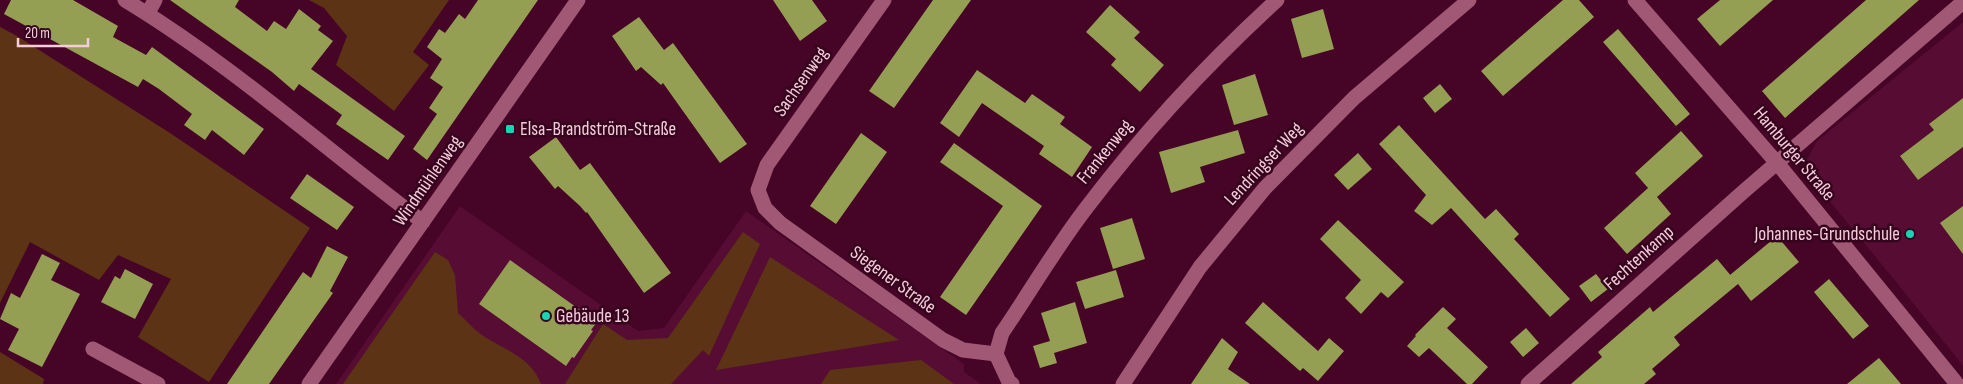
<svg xmlns="http://www.w3.org/2000/svg" width="1963" height="384" viewBox="0 0 1963 384" font-family="'Sofia Sans Condensed',sans-serif">
  <style>
    .built { fill: #570c33 }
    .green { fill: #5c3415 }
    .building { fill: #959f53 }
    .lines { fill: none; stroke-linecap: round; stroke-linejoin: round }
    .minor { stroke: #a05875; stroke-width: 15 }
    .poi-dot { fill: #17d5b3; stroke: #35051d; stroke-width: 2 }
    .labels { text-anchor: middle; dominant-baseline: central; stroke-width: 5; stroke-linejoin: round; paint-order: stroke }
    .street-label { font-size: 19px; fill: #f5ccda; stroke: #35051d }
    .poi-label { font-size: 19px; fill: #f5ccda; stroke: #35051d; text-anchor: start }
  </style>
  <rect width="100%" height="100%" fill="#460427"/>
  <path class="built" d="M1963 22V366L1901 288 1813 181 1806 161 1817 141Z
    M460 206 638 331 664 328 746 211 964 364V372L981 384H336Z"/>
  <path class="green" d="M309 0H449L413 52 429 65 394 111 336 65 347 36 324 8Z
    M0 27 17 36 170 133 310 228 209 382 138 337 171 279 118 255 99 280 30 242 0 303Z
    M743 232 760 244 709 356 703 350 671 384H565L603 324 627 340 668 338Z
    M435 252 448 260 455 275 458 313C467 321 475 331 485 337 506 350 532 359 541 384H343Z
    M770 257 899 340 716 370Z
    M0 352 44 379 43 384H0Z
    M921 360 954 384H821L830 370Z"/>
  <path class="building" d="M11 0H73L118 26 113 37 146 55 152 47 264 129 244 155 212 130 205 140 184 125 192 114 159 89 143 79 138 87 4 14Z
    M170 0H239L235 7 267 31 274 21 286 29 299 9 321 26 318 30 333 41 311 69 405 136 388 160 336 124 342 115 299 84 294 91 272 72Z
    M478 0H538L427 160 413 149 437 114 429 108 443 87 430 78 442 59 427 47 439 29 445 33 459 14 465 19Z
    M773 0H812L827 21 800 41Z
    M933 0H971L894 108 869 91Z
    M1563 0H1579L1594 17 1503 96 1481 71Z
    M1720 0H1773L1720 46 1697 19Z
    M1866 0H1919L1785 118 1762 91Z
    M1110 5 1140 32 1134 38 1164 65 1140 92 1111 65 1116 59 1086 32Z
    M1323 9 1334 49 1302 58 1291 19Z
    M639 17 664 50 673 43 747 144 720 163 663 83 661 85 641 67 636 71 612 36Z
    M1618 29 1690 114 1676 126 1603 42Z
    M977 70 1025 103 1032 94 1065 117 1060 124 1092 147 1072 177 1039 154 1044 146 982 103 959 137 940 123Z
    M1255 74 1268 115 1234 125 1222 85Z
    M1440 84 1452 99 1435 113 1423 98Z
    M1963 98V147L1918 180 1900 156 1934 130 1929 124Z
    M1399 125 1485 219 1496 209 1519 234 1514 239 1570 299 1550 317 1451 208 1432 225 1414 211 1426 195 1379 144Z
    M1238 130 1245 153 1200 167 1205 182 1171 193 1159 152Z
    M1681 131 1703 156 1657 197 1671 214 1627 254 1604 228 1648 188 1635 173Z
    M861 133 887 152 836 224 810 206Z
    M556 137 580 170 590 163 671 273 644 293 587 212 586 213 580 206 558 186 555 189 529 157Z
    M954 143 1042 206 966 315 940 297 1003 206 940 162Z
    M1358 153 1372 169 1348 190 1334 175Z
    M307 174 354 207 337 230 290 198Z
    M1963 206V254L1940 223Z
    M1132 218 1145 259 1113 269 1100 228Z
    M1338 220 1404 282 1388 298 1381 292 1361 314 1345 298 1361 280 1320 239Z
    M1777 236 1799 262 1751 301 1738 284 1674 337 1680 345 1652 369 1656 374 1644 384H1571L1602 357 1598 352 1650 307 1653 312 1717 259 1737 283 1730 275Z
    M327 246 348 257 330 291 333 293 269 384H227L303 272 311 278Z
    M42 254 60 263 51 280 80 294 42 367 8 350 19 329 0 319 11 293 20 298Z
    M510 260 597 322 591 330 593 331 574 358 572 357 566 366 479 304Z
    M125 269 153 284 135 319 101 302 115 276 120 279Z
    M1116 270 1124 297 1085 309 1076 282Z
    M1596 274 1608 289 1591 302 1579 286Z
    M1829 279 1869 326 1853 339 1814 292Z
    M1075 302 1087 343 1054 353 1057 363 1040 368 1033 346 1050 341 1041 313Z
    M1263 302 1318 351 1329 338 1344 351 1318 381 1303 368 1300 371 1245 323Z
    M1443 307 1456 319 1447 328 1488 367 1472 384H1467L1429 348 1419 357 1407 346 1416 336 1415 335Z
    M1526 328 1539 343 1523 357 1510 342Z
    M1222 338 1238 352 1228 369 1250 384H1191Z
    M1879 358 1901 384H1847Z"/>
  <g class="lines">
    <path class="minor" d="M125 0C231 64 324 148 423 222
      M884 0 767 165 758 190 765 208 780 223 943 340 963 350 996 354
      M1635 0 1778 164 1957 384
      M148 13 155 0
      M93 349 158 384
      M996 354 1002 333C1030 292 1056 247 1087 207 1144 132 1207 64 1277 0
      M996 354 1009 382 1012 384
      M309 384 578 0
      M1123 384 1200 267 1265 188 1354 98 1469 0
      M1528 384 1743 192 1963 2"/>
  </g>
  <g class="poi-dot">
    <rect x="505" y="124" width="10" height="10" rx="2.5"/>
    <circle cx="1910" cy="234" r="5"/>
    <circle cx="546" cy="316" r="5"/>
  </g>
  <g class="labels">
    <g class="street-label">
      <text transform="translate(801 82) rotate(-55)">Sachsenweg</text>
      <text transform="translate(1105 152) rotate(-51)">Frankenweg</text>
      <text transform="translate(1794 154) rotate(50)">Hamburger Straße</text>
      <text transform="translate(1264 164) rotate(-47)">Lendringser Weg</text>
      <text transform="translate(428 181) rotate(-55)">Windmühlenweg</text>
      <text transform="translate(1639 258) rotate(-42)">Fechtenkamp</text>
      <text transform="translate(893 280) rotate(36)">Siegener Straße</text>
    </g>
    <g class="poi-label">
      <text x="520" y="129">Elsa-Brandström-Straße</text>
      <text x="1900" y="234" text-anchor="end">Johannes-Grundschule</text>
      <text x="556" y="316">Gebäude 13</text>
    </g>
  </g>
  <path d="M18 38v8h70v-8" fill="none" stroke="#f5ccda" stroke-width="2.5"/>
  <text x="25" y="38" font-size="15" fill="#f5ccda" stroke="#35051d" stroke-width="4" paint-order="stroke">20 m</text>
</svg>
